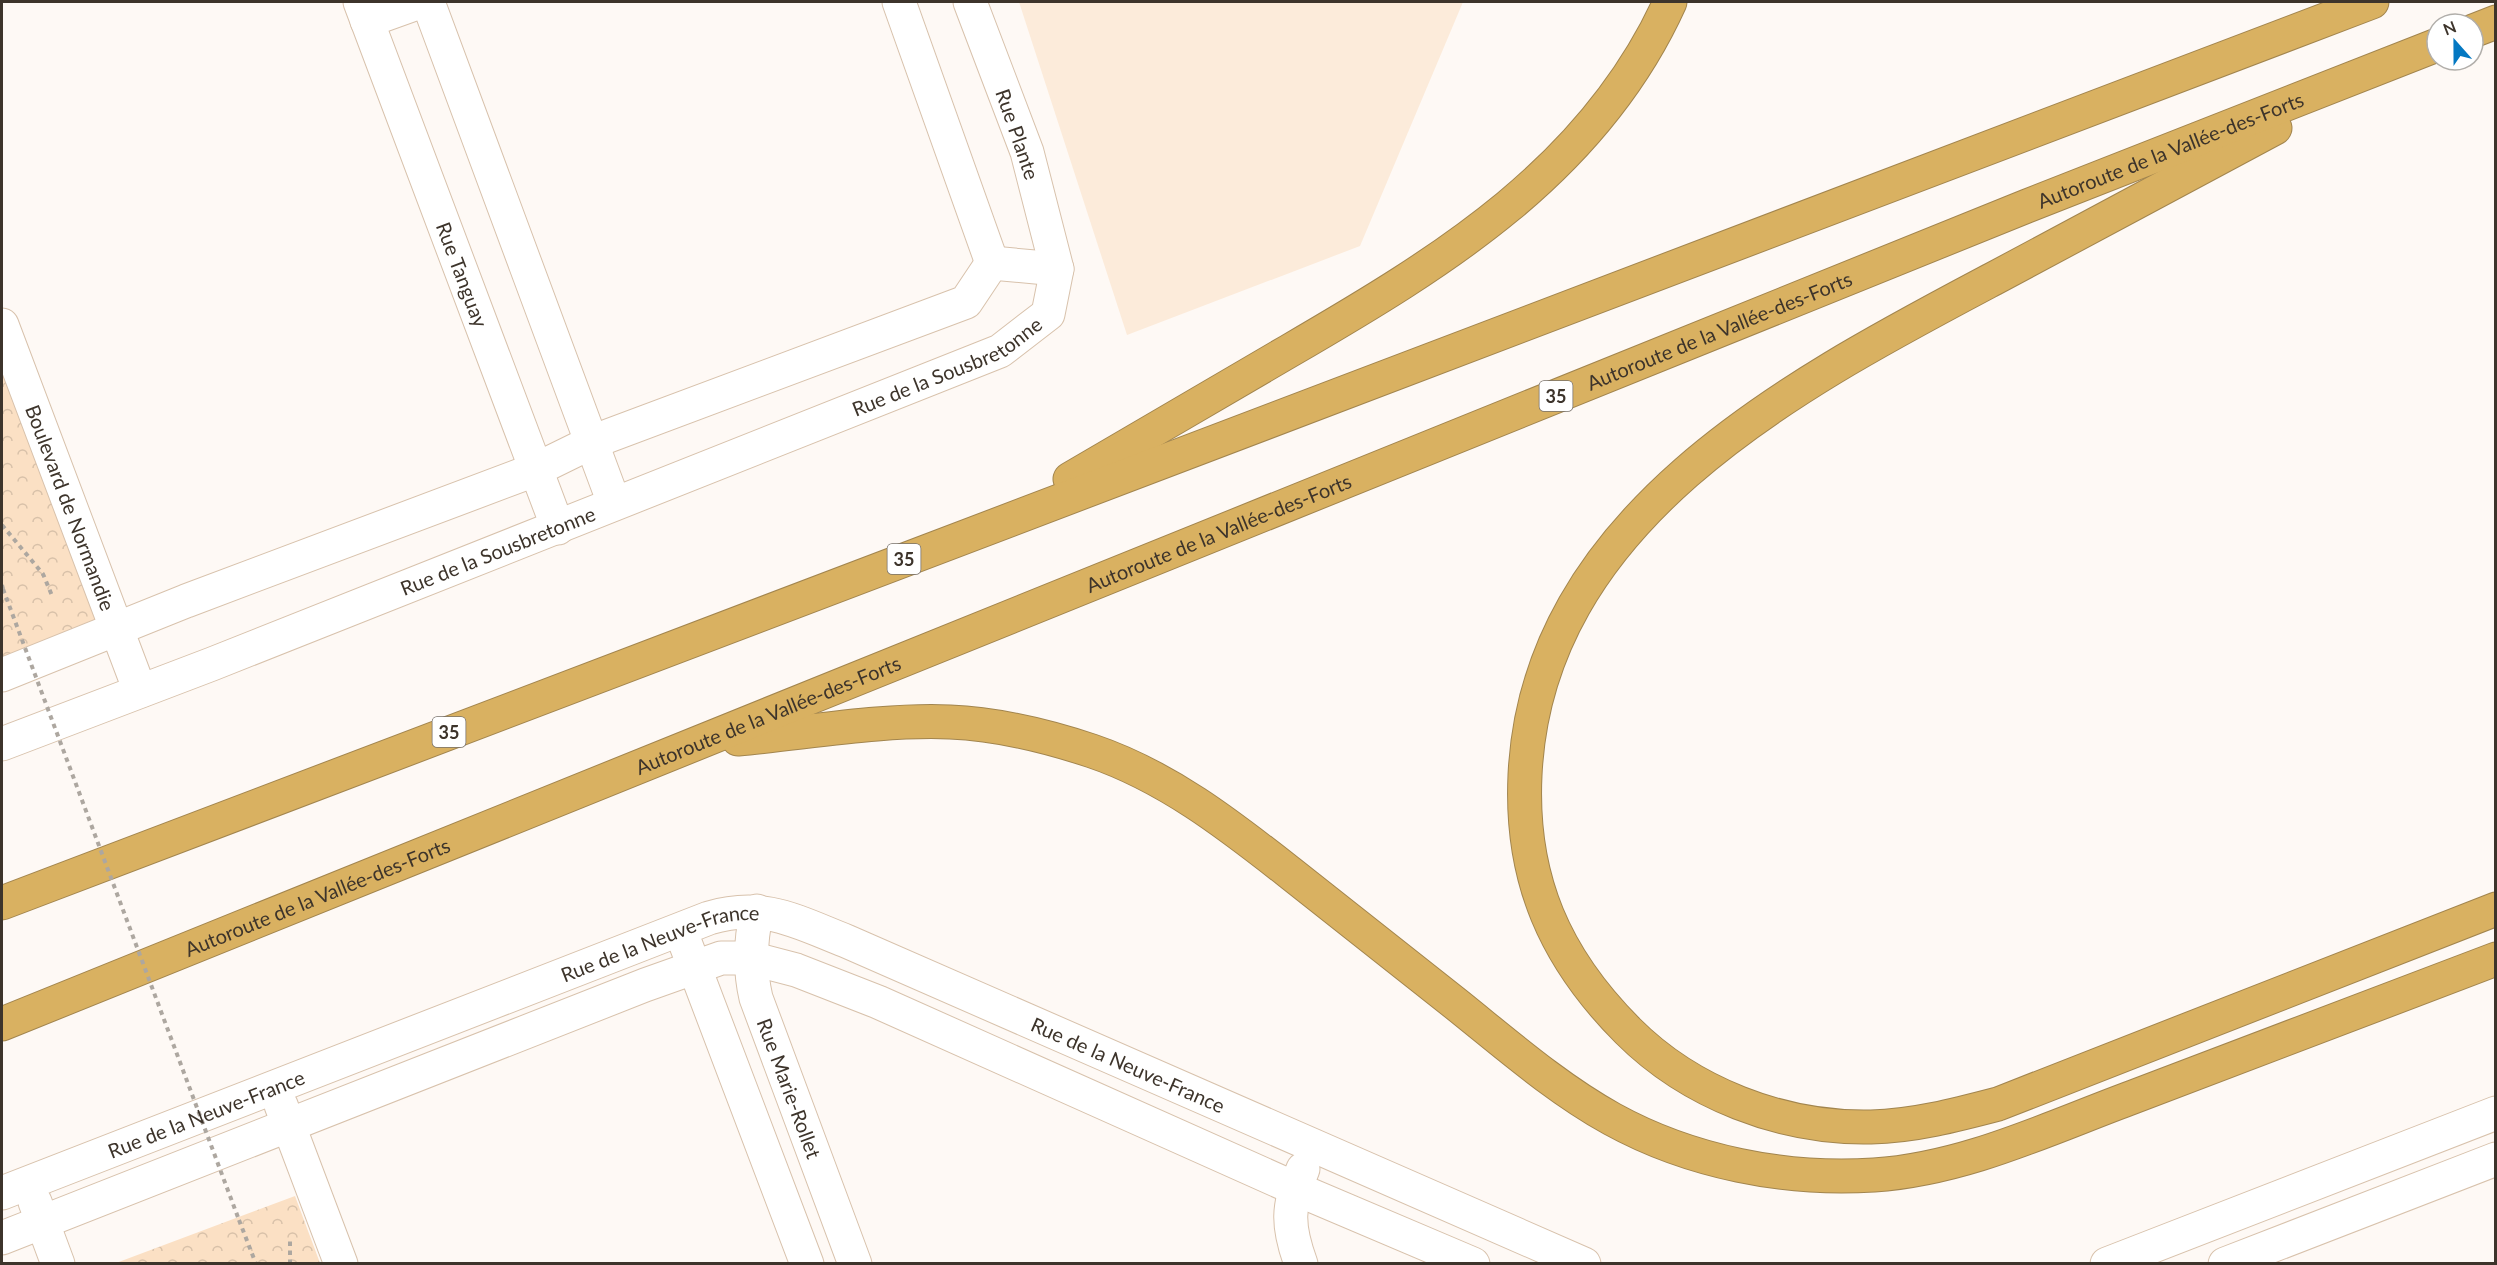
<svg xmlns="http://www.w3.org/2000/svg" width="2497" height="1265" viewBox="0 0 2497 1265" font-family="Lato,sans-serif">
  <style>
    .built { fill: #fcebda }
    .park { fill: url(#park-crowns) }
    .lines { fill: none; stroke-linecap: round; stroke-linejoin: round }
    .minor-casing { stroke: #d8c2ac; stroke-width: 35 }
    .highway-casing { stroke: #a2854e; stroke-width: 35 }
    .path { stroke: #ada7a0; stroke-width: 4; stroke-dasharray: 4.5 4.5; stroke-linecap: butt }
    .minor { stroke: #fff; stroke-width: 33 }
    .highway { stroke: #d9b161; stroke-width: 33 }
    .path-bridge { stroke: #ada7a0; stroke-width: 4; stroke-dasharray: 4.5 4.5; stroke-linecap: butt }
    .labels { text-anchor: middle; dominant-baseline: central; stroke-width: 6; stroke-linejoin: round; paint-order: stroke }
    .shield { fill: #fff; stroke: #77716b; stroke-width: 1.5 }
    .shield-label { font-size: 18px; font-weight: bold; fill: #3d342b }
    .street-label { font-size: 20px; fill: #3d342b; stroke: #fff }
  </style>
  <defs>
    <pattern id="park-crowns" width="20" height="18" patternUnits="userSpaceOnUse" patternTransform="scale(1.5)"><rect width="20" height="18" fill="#fbe0c4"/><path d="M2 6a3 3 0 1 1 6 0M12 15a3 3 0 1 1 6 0" fill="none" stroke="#d8c1a9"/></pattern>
  </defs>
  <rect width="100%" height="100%" fill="#fef9f5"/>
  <path class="built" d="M1019 2H1463L1360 246 1127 335Z"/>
  <path class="park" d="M2 322 114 628 2 672Z
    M295 1196 320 1263H116Z"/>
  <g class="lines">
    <defs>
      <g id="minor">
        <path id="s1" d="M360 2 558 528"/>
        <path d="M428 2 614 503"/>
        <path d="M899 2 992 263"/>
        <path d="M367 21 420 2"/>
        <path d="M992 263 1057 269"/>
        <path id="s2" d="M2 325 140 691"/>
        <path d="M2 675 186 601 537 469 592 442 966 302 992 263"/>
        <path id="s3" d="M2 744 212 664 1000 351 1048 314 1057 269 1027 152 970 2"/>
        <path id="s4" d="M757 911C750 941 749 968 756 998L855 1264"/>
        <path d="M686 945 807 1264"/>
        <path d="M281 1105 341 1264"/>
        <path id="s5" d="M2 1193 709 918C764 902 795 921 846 941L1584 1264"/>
        <path d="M35 1202 58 1264"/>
        <path d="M2 1238 645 985 721 958H750L796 970 878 1002 1294 1188 1473 1264"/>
        <path d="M1301 1264C1287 1226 1287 1206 1303 1169"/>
        <path d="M2107 1264 2496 1113"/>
        <path d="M2225 1264 2496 1159"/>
      </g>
      <g id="highway">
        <path d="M2473 31 2496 22"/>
        <path d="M2275 128C2181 178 2087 229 1993 279 1793 385 1537 518 1525 775 1520 879 1555 958 1628 1031 1690 1093 1782 1129 1871 1127 1914 1126 1956 1115 1998 1104L2496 909"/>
        <path d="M1070 479C1143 436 1216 394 1289 351 1442 262 1594 170 1670 2"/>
        <path d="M738 739C805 733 884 719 950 722 998 724 1047 736 1092 751 1166 776 1228 824 1289 872 1345 916 1401 960 1456 1004 1506 1044 1556 1088 1612 1119 1690 1162 1786 1181 1874 1175 1965 1169 2049 1128 2133 1097 2254 1052 2375 1006 2496 959"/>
        <path d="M2 903 2372 2"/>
        <path id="s6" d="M2 1024 2027 206 2437 45"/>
      </g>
    </defs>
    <use href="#minor" class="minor-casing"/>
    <use href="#highway" class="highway-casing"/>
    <path class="path" d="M2 525 43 574 53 598
      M2 585 3 589
      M239 1220 256 1264
      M290 1264V1237"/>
    <use href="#minor" class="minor"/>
    <use href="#highway" class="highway"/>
    <path class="path-bridge" d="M3 589 239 1220"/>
  </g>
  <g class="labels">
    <g class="shield">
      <rect x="1539.5" y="381" width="33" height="30" rx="4.5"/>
      <rect x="887.5" y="544" width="33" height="30" rx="4.5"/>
      <rect x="432.5" y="717" width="33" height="30" rx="4.5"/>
    </g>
    <g class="shield-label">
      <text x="1556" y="396">35</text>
      <text x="904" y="559">35</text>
      <text x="449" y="732">35</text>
    </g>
    <g class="street-label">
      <text transform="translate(1018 134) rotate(71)">Rue Plante</text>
      <text stroke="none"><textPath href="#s6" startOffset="2338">Autoroute de la Vallée-des-Forts</textPath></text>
      <text stroke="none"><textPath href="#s1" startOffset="291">Rue Tanguay</textPath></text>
      <text stroke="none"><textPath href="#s6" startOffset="1852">Autoroute de la Vallée-des-Forts</textPath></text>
      <text stroke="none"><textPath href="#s3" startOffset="1018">Rue de la Sousbretonne</textPath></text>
      <text stroke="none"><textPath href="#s2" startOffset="195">Boulevard de Normandie</textPath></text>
      <text stroke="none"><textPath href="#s6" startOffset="1312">Autoroute de la Vallée-des-Forts</textPath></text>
      <text stroke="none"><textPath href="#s3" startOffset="532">Rue de la Sousbretonne</textPath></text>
      <text stroke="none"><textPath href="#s6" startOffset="826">Autoroute de la Vallée-des-Forts</textPath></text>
      <text stroke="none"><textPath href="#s6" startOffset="340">Autoroute de la Vallée-des-Forts</textPath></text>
      <text stroke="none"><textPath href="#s5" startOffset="705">Rue de la Neuve-France</textPath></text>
      <text stroke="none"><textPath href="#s5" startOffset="1209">Rue de la Neuve-France</textPath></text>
      <text stroke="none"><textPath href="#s4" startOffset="184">Rue Marie-Rollet</textPath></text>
      <text stroke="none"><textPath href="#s5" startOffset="219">Rue de la Neuve-France</textPath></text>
    </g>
  </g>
  <rect width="2497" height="1265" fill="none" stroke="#3d342b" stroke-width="6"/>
  <g transform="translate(2455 42) rotate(339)"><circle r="28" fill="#ffffff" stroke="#b1aeaa" stroke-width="1.5"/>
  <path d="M0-4.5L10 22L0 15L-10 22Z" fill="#0478c2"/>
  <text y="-9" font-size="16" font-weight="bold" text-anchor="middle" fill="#3d342b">N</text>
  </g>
</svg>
